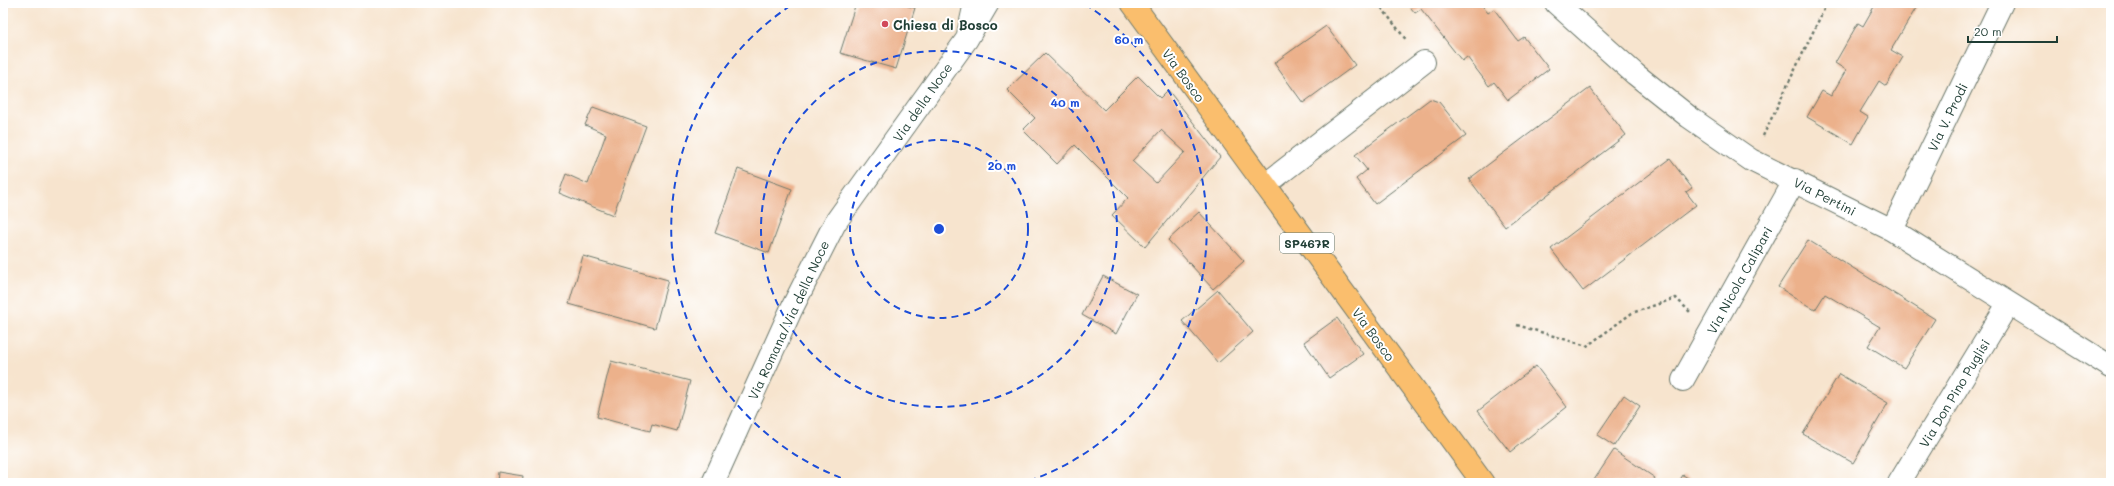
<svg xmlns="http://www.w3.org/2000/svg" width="2114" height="486" viewBox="0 0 2114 486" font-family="Mali,sans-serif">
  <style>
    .building { fill: #ecb18b; fill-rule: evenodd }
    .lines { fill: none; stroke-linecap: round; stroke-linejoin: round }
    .minor-casing { stroke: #6b776a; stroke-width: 24 }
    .primary-casing { stroke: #6b776a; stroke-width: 24 }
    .path { stroke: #6b776a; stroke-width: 2.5; stroke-dasharray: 3 3; stroke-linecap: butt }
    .minor { stroke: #fff; stroke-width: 22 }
    .primary { stroke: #fabe6d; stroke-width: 22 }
    .ring { fill: none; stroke: #1d4ed8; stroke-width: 2; stroke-dasharray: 7 5 }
    .poi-dot { fill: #d1495b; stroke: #fff; stroke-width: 1.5 }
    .labels { text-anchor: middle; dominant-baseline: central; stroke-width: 4; stroke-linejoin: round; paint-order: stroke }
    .shield { fill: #fff; stroke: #627771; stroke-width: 1 }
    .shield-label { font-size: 12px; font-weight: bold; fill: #1f3d34 }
    .poi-label { font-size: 13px; font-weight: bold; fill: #1f3d34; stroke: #fff; text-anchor: start }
    .street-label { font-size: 13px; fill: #1f3d34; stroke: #fff }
    .centre { fill: #1d4ed8; stroke: #fff; stroke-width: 2 }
    .ring-label { font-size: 12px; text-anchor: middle; font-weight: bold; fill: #1d4ed8; stroke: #fff; stroke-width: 4; stroke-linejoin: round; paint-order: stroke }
  </style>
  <rect width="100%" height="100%" fill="#fff"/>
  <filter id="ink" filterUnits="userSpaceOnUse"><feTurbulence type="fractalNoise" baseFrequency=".025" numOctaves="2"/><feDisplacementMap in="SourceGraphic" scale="8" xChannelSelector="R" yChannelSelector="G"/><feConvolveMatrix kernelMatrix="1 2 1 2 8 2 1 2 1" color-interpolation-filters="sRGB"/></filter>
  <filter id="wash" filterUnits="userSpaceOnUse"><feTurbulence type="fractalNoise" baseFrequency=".012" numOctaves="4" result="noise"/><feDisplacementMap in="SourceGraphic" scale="16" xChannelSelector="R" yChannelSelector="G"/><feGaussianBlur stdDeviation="0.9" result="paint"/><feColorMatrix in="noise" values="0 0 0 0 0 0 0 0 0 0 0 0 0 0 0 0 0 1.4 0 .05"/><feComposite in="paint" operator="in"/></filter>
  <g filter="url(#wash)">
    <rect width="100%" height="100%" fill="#f7e4ce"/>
    <g id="blocks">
      <path class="building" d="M856 3H898L915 8 896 69 840 53Z
        M1407 3H1480L1488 13 1494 9 1518 41 1524 37 1549 69 1508 100 1494 82 1489 86 1467 57 1462 61 1421 9 1415 13Z
        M1872 3H1919L1891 50 1903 57 1886 86 1879 81 1860 112 1868 117 1853 144 1807 117 1822 91 1831 96 1846 70 1835 63 1858 23 1863 26 1875 5Z
        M1326 26 1355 65 1303 103 1274 63Z
        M1045 53 1104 110 1138 76 1160 98 1168 90 1220 157 1145 247 1112 215 1128 198 1075 145 1057 164 1023 130 1035 118 1007 90ZM1161 130 1185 152 1156 183 1132 161Z
        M1590 88 1626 135 1505 227 1469 179Z
        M1430 99 1439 102 1466 136 1375 204 1356 179 1367 170 1355 155Z
        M593 107 646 126 613 215 559 193 566 174 588 184 606 134 585 125Z
        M1670 159 1692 188 1686 192 1696 205 1583 291 1551 249Z
        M738 169 792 189 769 253 715 233Z
        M1199 212 1244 261 1213 289 1168 240Z
        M1808 240 1935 319 1904 368 1868 346 1880 327 1825 294 1815 310 1778 287Z
        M583 256 668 280 655 328 569 304Z
        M1103 276 1137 294 1116 334 1082 315Z
        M1218 290 1253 332 1218 363 1182 321Z
        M1337 318 1363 354 1329 378 1304 342Z
        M611 361 690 381 677 431 652 424 650 431 597 417Z
        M1536 366 1567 407 1510 452 1478 411Z
        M1839 374 1888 403 1853 463 1803 434Z
        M1624 395 1640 406 1614 446 1597 435Z
        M1614 450 1655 478 1652 483H1592Z
        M498 472 523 476 522 483H497Z
        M1683 475 1696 483H1678Z"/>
    </g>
  </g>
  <g filter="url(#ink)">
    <use href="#blocks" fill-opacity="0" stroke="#6b776a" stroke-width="1"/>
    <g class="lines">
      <defs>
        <path id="minor" d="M975 3 967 39 988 3
          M1556 3 1635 74 1689 117 1751 160 1892 230 2111 367
          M1265 185 1424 62
          M1892 230 2002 3
          M1683 380 1795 180
          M713 483 791 310 835 223 967 39
          M1899 483 2008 304"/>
        <path id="primary" d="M1132 3 1483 483"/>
      </defs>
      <use href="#minor" class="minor-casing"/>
      <use href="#primary" class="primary-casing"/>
      <path class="path" d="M1378 3 1407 41
        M1763 136 1827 3
        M1517 325 1587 346 1632 313 1676 298 1691 313"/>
      <use href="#minor" class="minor"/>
      <use href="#primary" class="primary"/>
    </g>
  </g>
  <g class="ring">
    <circle cx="939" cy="229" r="89"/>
    <circle cx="939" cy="229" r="178"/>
    <path d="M852 482A268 268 0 0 1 793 4M1085 4A268 268 0 0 1 1026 482"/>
  </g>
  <circle class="poi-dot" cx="885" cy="24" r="4"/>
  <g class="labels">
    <rect class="shield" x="1280" y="233" width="54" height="20" rx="3"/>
    <g class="shield-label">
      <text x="1307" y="243">SP467R</text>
    </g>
    <g class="poi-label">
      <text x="893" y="24">Chiesa di Bosco</text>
    </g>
    <g class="street-label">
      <text transform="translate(1184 75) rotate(54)">Via Bosco</text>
      <text transform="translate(922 102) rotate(-55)">Via della Noce</text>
      <text transform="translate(1947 117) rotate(-64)">Via V. Prodi</text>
      <text transform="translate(1825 196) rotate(27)">Via Pertini</text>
      <text transform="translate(1739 280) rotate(-61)">Via Nicola Calipari</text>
      <text transform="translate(788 320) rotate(-65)">Via Romana/Via della Noce</text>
      <text transform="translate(1374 334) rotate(54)">Via Bosco</text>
      <text transform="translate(1954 393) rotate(-59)">Via Don Pino Puglisi</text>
    </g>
  </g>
  <circle cx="939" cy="229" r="6" class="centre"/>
  <g class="ring-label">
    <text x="1129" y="44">60 m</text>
    <text x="1065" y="107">40 m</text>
    <text x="1002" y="170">20 m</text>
  </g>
  <rect width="2114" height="486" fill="none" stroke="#fff" stroke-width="16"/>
  <path d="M1968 36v6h89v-6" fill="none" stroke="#1f3d34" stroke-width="2"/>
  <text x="1974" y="36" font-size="12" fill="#1f3d34" stroke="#ffffff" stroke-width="3" paint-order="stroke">20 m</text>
</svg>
